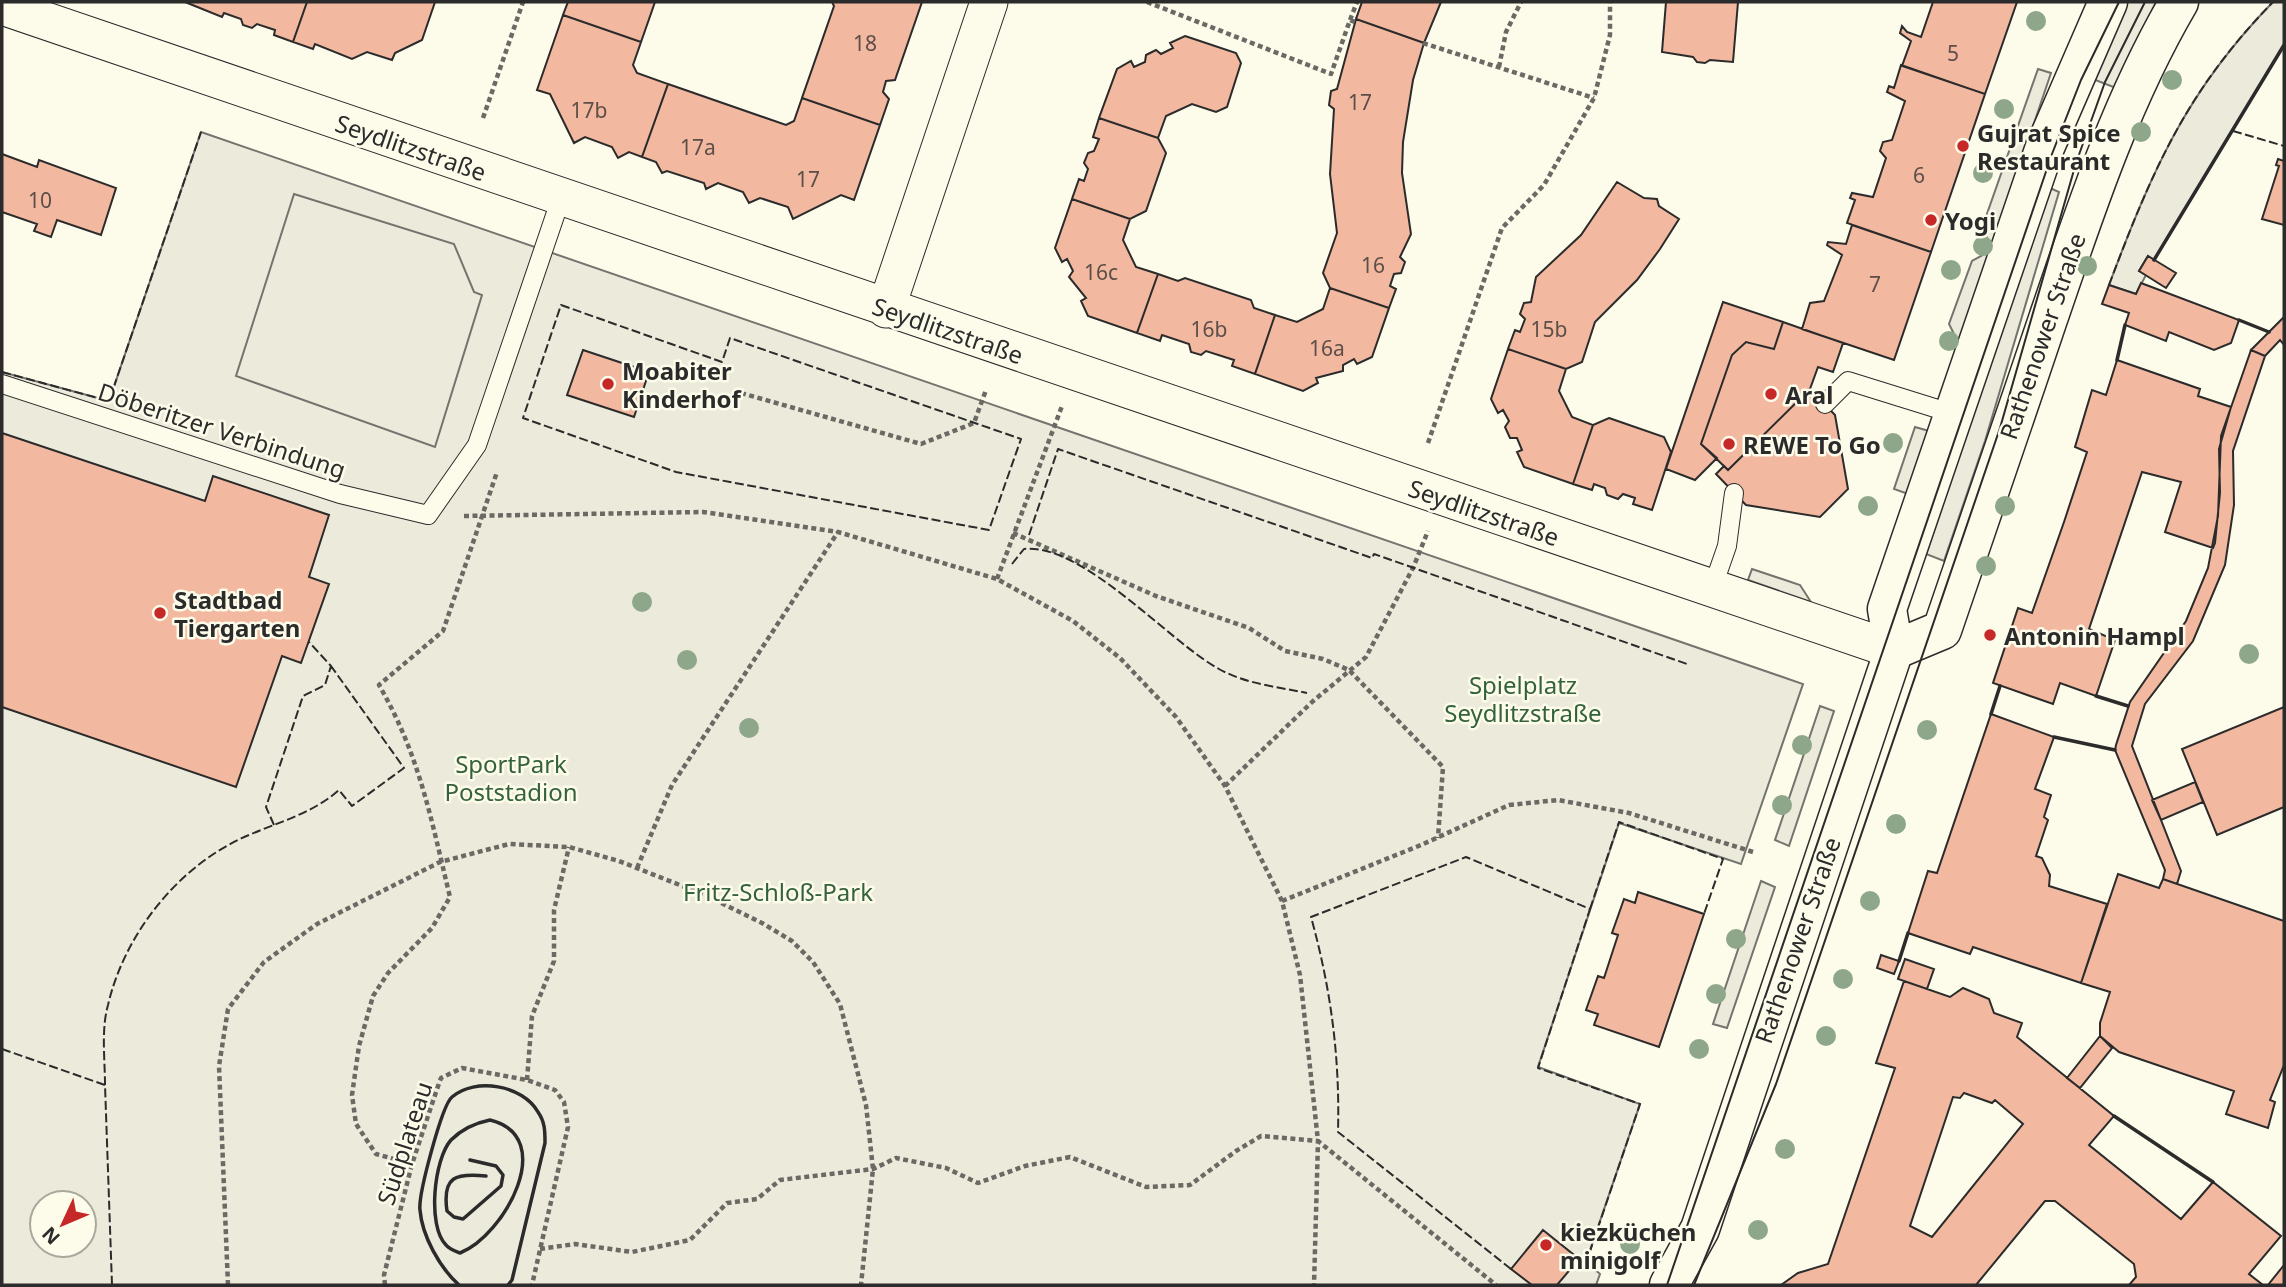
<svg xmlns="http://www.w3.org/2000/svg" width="2286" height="1287" viewBox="0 0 2286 1287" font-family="'Noto Sans',sans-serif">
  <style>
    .green { fill: #ecebdb; stroke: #74746e; stroke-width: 2; fill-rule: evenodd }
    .parking { fill: #eceadb; stroke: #74746e; stroke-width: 2 }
    .building { fill: #f2b8a0; stroke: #2b2b2b; stroke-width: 2; fill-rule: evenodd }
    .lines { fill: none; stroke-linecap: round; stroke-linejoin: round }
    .lane-casing { stroke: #2b2b2b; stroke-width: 20 }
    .street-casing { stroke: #2b2b2b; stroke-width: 39 }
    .secondary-casing { stroke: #2b2b2b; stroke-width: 41 }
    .path { stroke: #6a6964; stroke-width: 4.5; stroke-dasharray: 5 3.5; stroke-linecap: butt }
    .lane { stroke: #fdfbea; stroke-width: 18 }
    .street { stroke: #fdfbea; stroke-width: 37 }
    .secondary { stroke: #fdfbea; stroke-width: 38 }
    .tram { stroke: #2b2b2b; stroke-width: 2 }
    .fence { stroke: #2b2b2b; stroke-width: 2; stroke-dasharray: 9 3.5; stroke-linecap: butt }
    .wall { stroke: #2b2b2b; stroke-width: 3.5 }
    .tree { fill: #8ea78a }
    .poi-dot { fill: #c62828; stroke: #fdfbea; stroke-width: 2.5 }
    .labels { text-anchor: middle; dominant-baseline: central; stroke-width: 5; stroke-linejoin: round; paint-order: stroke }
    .number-label { font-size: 21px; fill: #5d4e48 }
    .poi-label { font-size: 24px; font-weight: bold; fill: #2b2b2b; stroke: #fdfbea; text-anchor: start }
    .street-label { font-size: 24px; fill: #2b2b2b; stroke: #fdfbea }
    .park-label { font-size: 24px; fill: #34623c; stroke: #fdfbea }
  </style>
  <rect width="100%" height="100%" fill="#fdfbea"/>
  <path class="green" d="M2127 2H2156L2116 88 2090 78Z
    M2273 2H2284V45L2154 260 2148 256 2139 271 2146 275 2136 294 2109 285C2152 171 2186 91 2273 2Z
    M201 132 1803 684 1741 864 1619 823 1538 1067 1640 1104 1586 1262 1600 1274 1596 1285H2V372L109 401ZM42 1203H84V1245H42Z
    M2050 188 2059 192 1985 441 1944 561 1926 554Z"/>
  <path class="parking" d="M2038 69 2051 73 1992 247 1982 228Z
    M294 194 454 244 474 292 482 295 435 447 236 376Z
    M1990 251 1959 344 1949 324 1972 261Z
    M1915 427 1929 431 1908 494 1894 489Z
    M1752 569 1800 585 1811 602 1748 580Z
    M1820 706 1834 711 1789 846 1775 840Z
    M1761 881 1775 887 1727 1028 1713 1024Z"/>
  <path class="building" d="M185 2H307L293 42 274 35 275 30 257 24 252 28 243 25 241 19 224 13 222 17Z
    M307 2H435L422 40 395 53 392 60 367 52 352 59 315 44 313 49 293 42Z
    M568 2H655L641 42 563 15Z
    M832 2H922L895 80 886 81 883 92 889 99 880 125 802 98 834 6Z
    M1362 2H1441L1424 43 1356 19Z
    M1666 2H1738L1733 62 1710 60 1705 63 1697 62 1693 57 1662 52Z
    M1933 2H2017L1985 94 1902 66 1911 41 1900 33 1902 26 1907 32 1921 37Z
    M563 15 641 42 633 65 637 73 668 84 642 157 629 152 618 158 612 147 585 137 574 143 550 94 537 90Z
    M1356 19 1424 43 1413 80 1403 142 1402 173 1411 234 1400 257 1405 262 1401 273 1394 274 1390 286 1396 289 1389 308 1330 288 1323 273 1337 233 1330 174 1334 109 1329 105 1331 91 1337 89Z
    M1185 36 1236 53 1241 63 1227 107 1216 112 1192 104 1166 116 1158 138 1099 118 1117 69 1131 61 1134 67 1145 62 1146 55 1156 50 1161 54 1173 48 1170 43Z
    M1901 65 1985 94 1931 252 1847 223 1855 200 1850 198 1852 193 1873 197 1886 158 1880 151 1883 142 1892 140 1905 101 1887 92 1889 86 1894 88Z
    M668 84 786 125 794 121 802 98 880 125 854 200 841 195 793 219 788 207 760 198 749 203 743 192 718 183 706 189 704 183 667 171 662 173 656 162 642 157Z
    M1099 118 1158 138 1166 153 1146 211 1130 219 1072 199 1079 179 1084 181 1088 169 1084 163 1088 153 1094 151 1099 139 1093 137Z
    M2 154 37 167 39 160 116 188 101 235 57 220 51 237 34 231 37 224 2 212Z
    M2278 159 2284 161V225L2262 219 2279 166 2276 165Z
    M1617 182 1644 198 1657 199 1659 206 1679 219 1660 249 1637 280 1595 322 1582 362 1566 369 1508 349 1515 330 1520 332 1525 319 1520 314 1524 303 1531 302 1536 277 1581 235Z
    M1072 199 1130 219 1123 240 1136 267 1158 274 1137 333 1088 316 1081 301 1086 298 1069 277 1073 271 1067 259 1062 262 1055 248Z
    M1852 225 1931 252 1894 360 1802 329 1810 303 1824 301 1842 255 1827 245 1828 242 1846 244Z
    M2148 256 2176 273 2166 288 2139 271Z
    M1158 274 1178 281 1185 278 1251 300 1254 308 1275 315 1255 374 1232 366 1234 360 1206 351 1201 355 1191 352 1189 344 1162 335 1160 341 1137 333Z
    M2141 283 2239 320 2231 343 2214 350 2169 332 2166 341 2125 325 2129 313 2102 304 2109 285 2136 294Z
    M1330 288 1389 308 1372 357 1357 364 1354 359 1343 365V371L1316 378 1318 383 1303 391 1255 374 1275 315 1297 322 1323 309Z
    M1723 302 1783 322 1774 349 1746 342 1732 355 1701 444 1717 458 1695 480 1666 469Z
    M2284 317V345L2280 340 2265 356 2251 350Z
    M1783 322 1843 343 1833 372 1818 367 1810 389 1728 470 1701 444 1732 355 1746 342 1774 349Z
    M1508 349 1566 369 1559 391 1572 417 1593 425 1573 484 1524 467 1517 452 1522 450 1517 438H1510L1505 427 1509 421 1503 410 1498 413 1491 399Z
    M583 350 649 372 634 417 567 395Z
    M2251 350 2265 356 2233 451 2234 505 2225 565 2193 641 2145 704 2132 746 2181 871 2177 884 2163 879 2165 870 2115 750 2116 745 2130 702 2186 621 2208 568 2218 516 2221 436Z
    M2117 360 2200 389 2198 396 2231 407 2219 449 2220 493 2215 543 2213 548 2165 532 2181 482 2142 472 2089 629 2115 640 2096 696 2060 683 2053 704 1993 683 2018 608 2032 613 2064 522 2087 452 2075 447 2092 390 2106 395Z
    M1810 389 1835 415 1848 489 1820 517 1746 505 1716 474 1724 466 1728 470Z
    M1609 418 1664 437 1671 452 1652 510 1633 504 1635 498 1623 494 1618 499 1607 495 1605 488 1594 484 1592 490 1573 484 1593 425Z
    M2 433 205 501 213 476 329 515 309 577 329 584 301 663 282 656 236 787 2 707Z
    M2284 707V807L2217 835 2182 749Z
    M1991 714 2054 737 2035 789 2051 795 2044 817 2048 820 2036 856 2042 858 2050 875 2049 886 2107 904 2081 983 1973 947 1970 954 1908 933 1928 871 1937 873Z
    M2195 782 2203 802 2161 820 2152 800Z
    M2118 874 2159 888 2163 879 2284 921V1065L2270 1100 2275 1102 2268 1128 2226 1114 2234 1091 2119 1052 2100 1036V1023L2110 992 2081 983Z
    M1638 892 1704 914 1659 1047 1594 1025 1598 1014 1586 1010 1598 976 1604 978 1618 935 1612 933 1624 899 1635 903Z
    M1881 955 1899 961 1894 974 1877 968Z
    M1905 959 1934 969 1927 989 1898 979Z
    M1904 981 1950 997 1963 988 1989 999 1994 1013 2022 1023 2017 1037 2114 1116 2089 1145 2181 1219 2213 1182 2281 1236 2249 1274 2263 1285H2129L2136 1277 2134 1264 2055 1201H2045L1976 1285H1781L1798 1273 1828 1264 1895 1068 1876 1063ZM1964 1093 1992 1103 1995 1100 2023 1124 1932 1237 1910 1226 1953 1097 1960 1098Z
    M2100 1036 2112 1048 2080 1088 2067 1078Z
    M1543 1230 1579 1259 1557 1285H1532L1511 1269Z
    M2284 1265V1285H2268Z"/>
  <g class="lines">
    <defs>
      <path id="lane" d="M2 384 340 494 428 515 477 445 561 198
        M1825 404 1848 381 1954 414
        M1712 589 1727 546 1734 493"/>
      <path id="street" d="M2 6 1894 650
        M886 309 989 2"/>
      <path id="secondary" d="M1894 650 1942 630C1977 527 2013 423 2048 319 2085 211 2121 101 2179 2
        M1669 1285 1700 1229 1894 650 1887 609 2045 147 2108 2"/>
    </defs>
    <use href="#lane" class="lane-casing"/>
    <use href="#street" class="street-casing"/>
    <use href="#secondary" class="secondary-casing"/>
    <path class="path" d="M1147 2 1331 74 1350 20 1355 22
      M1350 20 1357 2
      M1423 43 1594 98
      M1499 67 1506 32 1521 2
      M483 118 523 2
      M741 393 921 444 974 423 986 390
      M1428 443 1502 228 1544 185 1594 98 1610 35V2
      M464 516 703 512 838 532 997 579 1073 621 1120 658 1176 717 1225 786 1282 901 1300 975 1318 1141 1496 1285
      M1013 533 1156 596 1249 628 1285 651 1323 659 1349 670 1443 767 1438 838
      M997 579 1062 406
      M1225 786 1312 702 1366 657 1413 568 1428 531
      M637 868 672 785 838 532
      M1282 901 1421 845 1509 805 1558 800 1629 813 1753 852
      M527 1080 532 1016 554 961V910L569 847
      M412 1164 376 1154 356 1124 352 1095 359 1046 373 996 388 973 432 928 450 897C431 819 420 756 379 685L443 631 497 472
      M540 1249 575 1244 632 1252 690 1240 727 1203 757 1199 780 1180 873 1169 896 1158 946 1168 978 1183 1025 1166 1070 1157 1146 1187 1190 1185 1236 1151 1261 1136 1318 1141 1314 1285
      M228 1285 219 1066 228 1009 264 962 317 924 440 862 509 844 569 847 619 861 705 895 762 923 792 941 813 962 840 1004 866 1105 873 1169 861 1285
      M385 1285 384 1275 412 1164 437 1089 441 1078 462 1068 527 1080 555 1090 564 1102 568 1127 532 1285"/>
    <use href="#lane" class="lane"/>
    <use href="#street" class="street"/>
    <use href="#secondary" class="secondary"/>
    <path class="tram" d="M1667 1285 2052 154 2081 80 2119 2
      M1694 1285 1776 1084 2000 428 2076 163 2105 82 2145 2"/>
    <path class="fence" d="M2233 131 2284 146
      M2109 285C2152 171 2186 91 2273 2
      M561 305 722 362 730 338 1021 439 989 530 676 472 523 418Z
      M2 372 109 401 201 132
      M1029 535 1058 449 1372 558 1374 554 1687 664
      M1012 564 1024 549C1083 543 1168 641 1219 669 1246 684 1278 687 1307 693
      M274 825 266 807 303 696 325 685 331 666 309 642
      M1590 909 1619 822 1723 859 1704 914
      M2 1049 105 1085 112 1285
      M105 1085C105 1059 101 1030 108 1005 124 936 175 870 240 839 274 823 311 815 339 790L352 806 404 768 331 666
      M1511 1269 1338 1132C1340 1058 1331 989 1311 917L1466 857 1590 909 1538 1068 1640 1104 1586 1263 1579 1259"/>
    <path class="wall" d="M2154 260 2284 45
      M2239 320 2269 332
      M2117 360 2125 325
      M2096 696 2128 706
      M1991 714 2000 686
      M2054 737 2115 750
      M1899 961 1908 933
      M2114 1116 2213 1182
      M490 1120C559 1137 504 1236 460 1253 455 1251 449 1249 446 1245 427 1226 434 1159 451 1140 462 1129 475 1123 490 1120Z
      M470 1160 496 1166 503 1175 501 1186 463 1219 454 1217 447 1211C442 1176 456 1173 486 1176
      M459 1285C440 1268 422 1236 420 1210 418 1195 442 1105 452 1097 475 1077 523 1085 538 1112 545 1122 545 1131 545 1143L512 1280 508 1285"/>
  </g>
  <g class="tree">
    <circle cx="2036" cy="21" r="10"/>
    <circle cx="2172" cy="80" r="10"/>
    <circle cx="2004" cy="109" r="10"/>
    <circle cx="2141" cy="132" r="10"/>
    <circle cx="1983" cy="173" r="10"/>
    <circle cx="1983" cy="246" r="10"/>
    <circle cx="2087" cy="266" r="10"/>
    <circle cx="1951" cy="270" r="10"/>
    <circle cx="1949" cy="341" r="10"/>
    <circle cx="1893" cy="443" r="10"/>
    <circle cx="1868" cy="506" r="10"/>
    <circle cx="2005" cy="506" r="10"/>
    <circle cx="1986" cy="566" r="10"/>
    <circle cx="642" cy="602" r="10"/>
    <circle cx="2249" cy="654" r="10"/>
    <circle cx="687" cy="660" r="10"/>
    <circle cx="749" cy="728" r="10"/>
    <circle cx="1927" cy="730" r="10"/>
    <circle cx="1802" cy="745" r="10"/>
    <circle cx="1782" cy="805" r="10"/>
    <circle cx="1896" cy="824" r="10"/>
    <circle cx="1870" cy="901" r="10"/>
    <circle cx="1736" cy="939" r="10"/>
    <circle cx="1843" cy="979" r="10"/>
    <circle cx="1716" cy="994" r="10"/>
    <circle cx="1826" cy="1036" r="10"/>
    <circle cx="1699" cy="1049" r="10"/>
    <circle cx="1785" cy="1149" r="10"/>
    <circle cx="1758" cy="1230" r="10"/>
    <circle cx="1630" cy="1244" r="10"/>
  </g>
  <g class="poi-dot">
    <circle cx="1963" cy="146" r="7"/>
    <circle cx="1931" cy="220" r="7"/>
    <circle cx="608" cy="384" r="7"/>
    <circle cx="1771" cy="394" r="7"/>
    <circle cx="1729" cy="444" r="7"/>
    <circle cx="160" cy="613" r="7"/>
    <circle cx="1990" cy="635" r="7"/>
    <circle cx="1546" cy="1245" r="7"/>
  </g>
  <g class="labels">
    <g class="number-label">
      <text x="865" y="43">18</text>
      <text x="1953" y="53">5</text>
      <text x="1360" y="102">17</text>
      <text x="589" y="110">17b</text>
      <text x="698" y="147">17a</text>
      <text x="1919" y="175">6</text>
      <text x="808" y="179">17</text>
      <text x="40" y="200">10</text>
      <text x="1373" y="265">16</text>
      <text x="1101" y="272">16c</text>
      <text x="1875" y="284">7</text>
      <text x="1209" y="329">16b</text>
      <text x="1549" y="329">15b</text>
      <text x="1327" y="348">16a</text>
    </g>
    <g class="poi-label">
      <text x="1977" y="132">Gujrat Spice<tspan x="1977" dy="28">Restaurant</tspan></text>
      <text x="1945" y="220">Yogi</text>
      <text x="622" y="370">Moabiter<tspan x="622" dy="28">Kinderhof</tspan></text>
      <text x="1785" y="394">Aral</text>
      <text x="1743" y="444">REWE To Go</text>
      <text x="174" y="599">Stadtbad<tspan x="174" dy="28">Tiergarten</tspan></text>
      <text x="2004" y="635">Antonin Hampl</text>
      <text x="1560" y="1231">kiezküchen<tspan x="1560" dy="28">minigolf</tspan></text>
    </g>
    <g class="street-label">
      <text transform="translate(411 147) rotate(19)">Seydlitzstraße</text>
      <text transform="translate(948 330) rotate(19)">Seydlitzstraße</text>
      <text transform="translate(2042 336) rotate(-71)">Rathenower Straße</text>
      <text transform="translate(222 430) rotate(18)">Döberitzer Verbindung</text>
      <text transform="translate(1484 512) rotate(19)">Seydlitzstraße</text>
      <text transform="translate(1797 940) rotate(-71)">Rathenower Straße</text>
      <text transform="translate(404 1143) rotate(-72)">Südplateau</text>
    </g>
    <g class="park-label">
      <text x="1523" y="684">Spielplatz<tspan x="1523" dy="28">Seydlitzstraße</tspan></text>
      <text x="511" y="763">SportPark<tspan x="511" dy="28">Poststadion</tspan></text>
      <text x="778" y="891">Fritz-Schloß-Park</text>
    </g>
  </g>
  <rect width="2286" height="1287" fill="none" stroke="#2b2b2b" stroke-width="7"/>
  <g transform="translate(63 1224) rotate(226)"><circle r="33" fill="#fdfbea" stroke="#a9a89e" stroke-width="2"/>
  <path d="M0-5L12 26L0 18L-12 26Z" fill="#c62828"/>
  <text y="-10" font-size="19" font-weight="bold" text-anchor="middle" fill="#2b2b2b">N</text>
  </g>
</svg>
